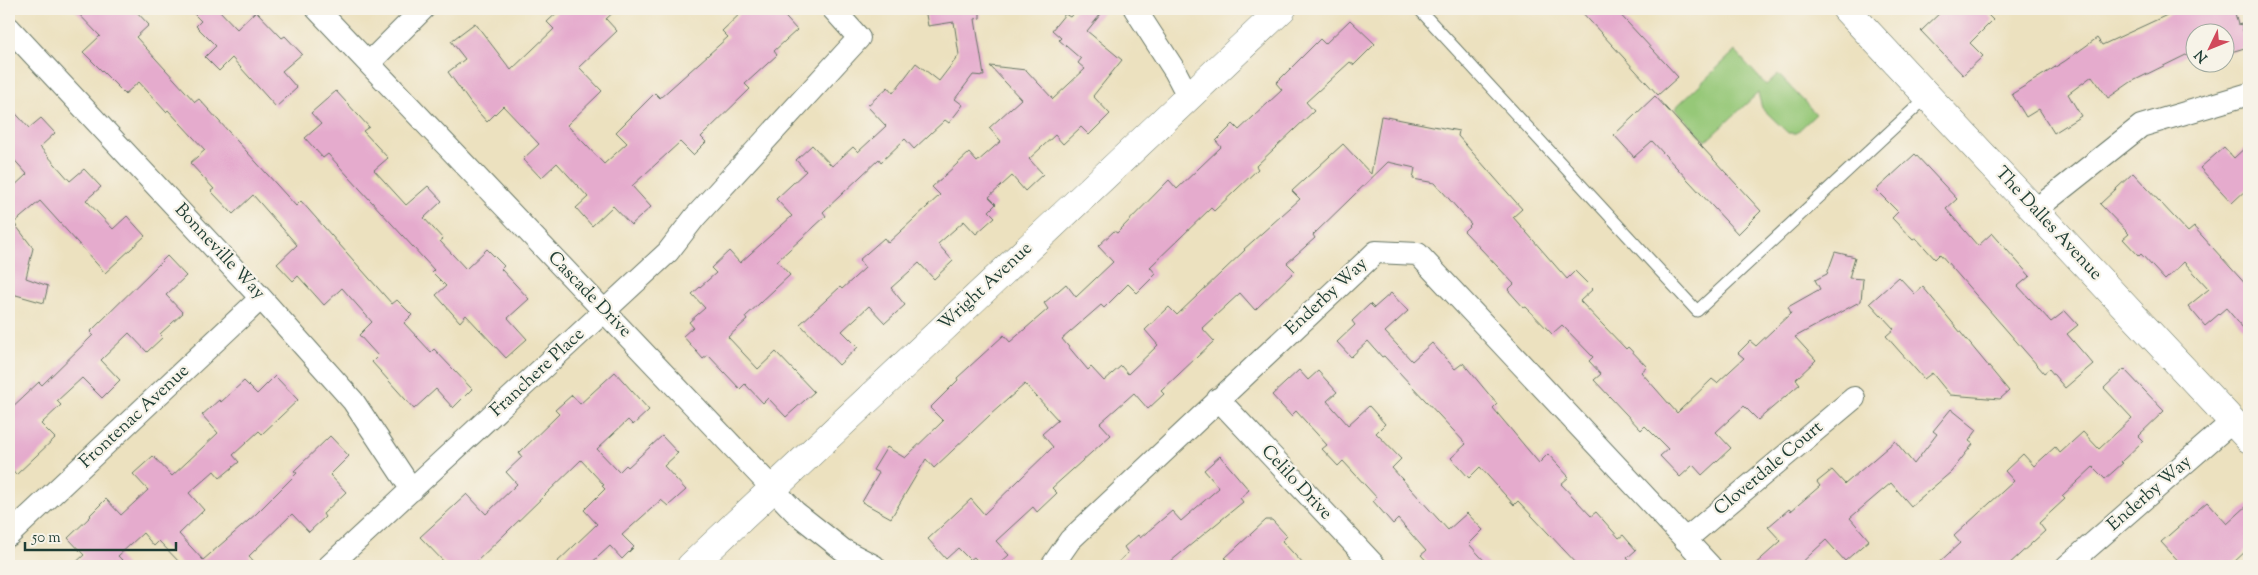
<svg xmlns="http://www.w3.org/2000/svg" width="2258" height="575" viewBox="0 0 2258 575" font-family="'Sorts Mill Goudy',serif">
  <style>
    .green { fill: #96c878; stroke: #5a8256 }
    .building { fill: #e5abcd }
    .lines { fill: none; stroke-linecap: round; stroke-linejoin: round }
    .service-casing { stroke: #677665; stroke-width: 13 }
    .minor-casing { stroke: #677665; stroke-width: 24 }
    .tertiary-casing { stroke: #677665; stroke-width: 29 }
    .service { stroke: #fff; stroke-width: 11 }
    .minor { stroke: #fff; stroke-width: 22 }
    .tertiary { stroke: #fff; stroke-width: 28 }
    .labels { text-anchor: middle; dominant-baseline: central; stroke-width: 4.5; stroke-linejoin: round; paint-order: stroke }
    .street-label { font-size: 18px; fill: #1f3d34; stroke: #f7f3e8 }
  </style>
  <rect width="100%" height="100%" fill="#f7f3e8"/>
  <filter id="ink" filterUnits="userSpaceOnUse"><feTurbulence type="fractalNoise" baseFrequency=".02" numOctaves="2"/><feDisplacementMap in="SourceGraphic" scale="10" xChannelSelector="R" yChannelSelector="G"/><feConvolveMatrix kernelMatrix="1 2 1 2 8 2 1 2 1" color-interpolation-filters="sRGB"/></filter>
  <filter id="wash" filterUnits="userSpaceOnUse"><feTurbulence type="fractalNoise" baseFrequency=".0096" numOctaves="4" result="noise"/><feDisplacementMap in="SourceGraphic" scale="20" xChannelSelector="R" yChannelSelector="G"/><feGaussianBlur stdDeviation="1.12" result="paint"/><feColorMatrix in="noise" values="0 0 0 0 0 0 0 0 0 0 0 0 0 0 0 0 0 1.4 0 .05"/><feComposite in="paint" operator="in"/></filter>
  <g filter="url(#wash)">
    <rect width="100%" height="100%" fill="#ece1bf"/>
    <path class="green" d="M1735 51 1766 85 1778 74 1816 114 1796 133H1788L1762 108 1758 93 1706 141 1675 108Z"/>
    <g id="blocks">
      <path class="building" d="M74 9H134L149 25 136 37 195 102 199 99 296 206 301 201 392 304 397 300 412 315 404 323 431 352 434 349 472 389 453 408 436 389 414 409 372 362 378 356 359 335 372 322 342 288 324 305 298 276 293 281 277 264 297 245 253 195 233 214 211 191 214 189 190 163 205 150 168 110 166 112 139 82 125 94 83 52 100 36Z
        M189 9H218L237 29 256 11 282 38 285 36 302 54 282 71 297 88 276 107 232 58 219 71 205 57 216 46 196 26 201 21Z
        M561 9H617L606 19 617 31 579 67 602 91 567 125 604 164 627 143 616 132 655 93 660 98 728 37 722 31 745 9H778L797 30 774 51 777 55 745 84 750 89 701 137 706 142 693 155 680 142 632 186 651 207 631 225 613 206 592 226 576 208 588 197 557 163 541 178 523 159 539 144 503 106 487 122 471 104 448 72 465 59 451 41 475 23 511 70 554 29 547 22Z
        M925 9H980V18L975 19 984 76 973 75 955 99 963 105 949 123 945 120 914 149 905 139 881 162 879 159 823 212 826 216 777 261 790 275 745 317 747 320 728 337 758 369 776 352 814 392 786 417 768 398 763 403 745 384 740 389 708 355 703 359 683 336 693 327 689 322 705 308 692 294 716 273 711 268 729 251 740 263 792 216 776 199 806 171 796 160 812 145 832 166 853 147 858 152 886 126 867 106 888 87 893 93 916 63 939 81 959 55 954 22 928 26Z
        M1077 9H1105L1087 31 1122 60 1093 96 1110 114 1089 135 1081 127 1063 144 1055 135 1029 159 1043 174 1025 191 1012 176 989 197 996 204 989 211 995 217 976 234 964 221 938 244 953 261 934 279 919 263 891 288 905 305 885 323 869 306 842 331 858 347 839 365 800 324 840 287 842 289 865 268 859 260 884 238 888 243 940 195 932 187 969 153 977 162 1001 141 989 128 1021 99 990 66 1026 70 1053 99 1085 69 1078 63 1081 59 1059 40 1061 38 1052 30 1065 14 1070 17Z
        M1579 9H1615L1678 77 1658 95Z
        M1944 9H1982L1993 20 1970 43 1983 56 1963 75 1921 31Z
        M2180 9H2234L2238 25 2241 24 2248 47 2231 52 2230 48 2226 50V32H2196V50L2131 82 2108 98 2092 76 2068 94 2081 116 2054 133 2039 109 2026 117 2012 94 2065 61 2097 38 2102 45Z
        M1350 20 1375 44 1354 65 1350 62 1306 102 1314 111 1256 166 1258 169 1214 211 1211 208 1150 267 1156 274 1137 293 1128 284 1104 308 1101 305 1062 339 1088 370 1091 367 1104 381 1121 366 1128 374 1158 345 1145 330 1169 307 1177 315 1245 250 1244 249 1300 199 1292 191 1343 144 1371 174 1381 116 1459 131 1458 136 1522 209 1513 217 1567 279 1575 271 1593 289 1580 301 1626 349 1628 347 1647 367 1641 372 1677 413 1712 379 1717 383 1744 358 1738 353 1750 341 1756 346 1791 313 1788 307 1820 289 1815 280 1827 274 1835 252 1855 257 1849 278 1863 279 1861 301 1795 337 1816 360 1796 379 1800 384 1758 420 1744 406 1716 432 1731 448 1702 475 1693 465 1680 477 1660 456 1668 449 1645 426 1641 430 1594 380 1601 374 1589 361 1593 357 1562 325 1552 334 1526 307 1524 308 1508 290 1514 284 1464 231 1471 224 1435 183 1413 179 1415 168 1388 162 1313 235 1315 238 1287 263 1295 271 1255 310 1240 293 1202 328 1214 341 1161 391 1164 394 1148 409 1134 393 1100 423 1111 435 1052 488 1057 493 1037 512 1033 507 996 541 1009 555 997 566H982L974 557 970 560 958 548 946 559 928 539 971 499 984 514 1053 447 1042 434 1058 420 1025 384 990 415 934 468 926 459 891 518 862 502 879 473 873 470 887 447 905 458 943 421 930 408 958 380 957 378 1004 335 1010 342 1048 309 1044 303 1066 284 1076 297 1113 262 1098 246 1114 231 1117 233 1169 180 1177 189 1221 147 1216 141 1233 124 1239 130 1282 90 1276 83 1320 39 1325 44Z
        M336 91 369 127 363 131 388 158 374 170 406 205 428 186 442 201 424 218 443 239 440 241 466 269 487 249 504 266 501 269 529 299 508 318 527 339 506 358 466 315 460 322 436 295 446 286 432 272 434 270 328 154 323 158 305 138 321 124 311 113Z
        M1655 96 1761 211 1738 234 1652 141 1634 157 1614 135Z
        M9 106 29 128 41 118 55 133 40 147 70 181 84 169 101 187 86 200 113 229 127 216 145 236 105 273 40 201 14 223 33 248 26 278 48 286 44 303 9 293V191L27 174 9 154Z
        M2249 144V187L2232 203 2200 168 2224 147 2234 158Z
        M1915 154 1957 199 1946 209 1978 246 1992 233 2030 276 2018 286 2051 322 2065 311 2078 325 2067 334 2093 364 2065 388 2049 369 2044 373 1940 254 1935 259 1916 238 1913 240 1892 218 1898 212 1876 190Z
        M2133 173 2188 232 2194 227 2249 288V335L2226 308 2205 326 2188 306 2209 289 2184 262 2165 280 2141 254 2139 256 2123 239 2129 234 2100 204Z
        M167 256 186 276 166 295 183 313 160 334 163 337 147 352 129 333 101 360 120 380 102 398 82 378 57 401 61 405 41 424 55 438 16 475 9 467V410L39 382 42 385 93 335 90 332Z
        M1899 277 1915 294 1923 287 2009 391 2000 399 1950 395 1932 373 1924 379 1886 336 1894 329 1870 303Z
        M1391 293 1408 311 1385 332 1412 361 1432 343 1455 369 1463 363 1497 404 1493 408 1539 463 1548 454 1569 477 1561 484 1591 516 1596 512 1619 538 1623 535 1636 550 1627 558 1634 566H1579L1518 501 1514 505 1480 467 1469 478 1451 458 1466 444 1384 356 1382 357 1368 341 1351 357 1337 342 1355 325 1352 321 1370 304 1374 308Z
        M2124 369 2164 411 2138 436 2143 441 2121 462 2123 463 2105 479 2093 467 2062 496 2065 499 2039 523 2045 531 2007 566H1935L1960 543 1954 536 2014 481 2005 471 2023 454 2034 466 2055 447 2060 453 2083 432 2099 449 2132 418 2104 388Z
        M1299 370 1308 380 1318 371 1337 392 1327 401 1348 425 1369 406 1385 424 1376 433 1401 459 1392 468 1448 530 1467 513 1483 530 1469 544 1489 566H1431L1421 555 1426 551 1398 519 1393 524 1373 501 1377 498 1343 461 1338 466 1322 449 1327 445 1296 411 1291 416 1272 395Z
        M615 372 649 410 633 425 628 420 597 449 619 472 626 465 628 467 662 436 678 453 664 466 686 490 668 506 661 500 622 535 634 547 622 559 610 546 588 566H553L597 524 584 510 605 489 602 486 604 485 581 460 472 566H448L420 537 467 494 486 514 517 484 506 472 522 457 519 453 559 414 555 410 572 395 580 404Z
        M275 376 298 400 262 434 259 431 233 455 239 462 220 478 214 471 189 493 204 510 179 534 203 560 256 514 297 473 294 471 330 436 349 456 330 475 346 492 323 514 325 517 309 532 292 514 249 556 258 566H183L159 541 154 546 143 533 118 556 128 566H72L84 555 68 538 91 516 90 515 106 499 121 515 148 490 133 474 153 456 172 476 218 433 202 415 219 400 221 402 244 381 257 394Z
        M1951 409 1977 430 1969 441 1973 444 1951 472 1911 506 1891 483 1850 518 1869 540 1845 561 1826 540 1798 566H1753L1781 541 1768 527 1789 509 1791 511 1820 486 1817 482 1832 470 1845 484 1895 441 1914 464 1937 434 1933 431Z
        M1220 456 1249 490 1240 498 1243 502 1165 566H1114L1128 553 1124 547 1138 535 1140 538 1172 511 1181 521 1219 488 1204 470Z
        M2207 502 2227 524 2249 504V548L2230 566H2183L2161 542Z
        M1266 520H1272L1287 536 1282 541 1305 566H1233L1225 558Z"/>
    </g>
  </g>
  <g filter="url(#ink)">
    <use href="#blocks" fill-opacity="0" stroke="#677665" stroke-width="1"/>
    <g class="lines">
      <defs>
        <path id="service" d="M1419 9 1697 311 1928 96"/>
        <path id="minor" d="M317 9 795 512 843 550 874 566
          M1135 9 1175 71 1188 96
          M9 28 261 298 353 401 412 490
          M369 63 423 9
          M2035 210 2141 126 2249 94
          M1218 399 1375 566
          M9 535 261 298
          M1685 540 1854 398
          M329 566 668 252 695 217 859 38 833 9
          M1052 566 1070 540 1376 252 1418 254 1710 566
          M2067 566 2233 421"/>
        <path id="tertiary" d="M1846 9 2249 439
          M691 566 1282 9"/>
      </defs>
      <use href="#service" class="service-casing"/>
      <use href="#minor" class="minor-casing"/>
      <use href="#tertiary" class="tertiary-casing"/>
      <use href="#service" class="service"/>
      <use href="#minor" class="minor"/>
      <use href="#tertiary" class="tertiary"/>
    </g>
  </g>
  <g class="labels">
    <g class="street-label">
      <text transform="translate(2048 224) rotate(47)">The Dalles Avenue</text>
      <text transform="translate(219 252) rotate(47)">Bonneville Way</text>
      <text transform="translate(986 287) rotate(-43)">Wright Avenue</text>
      <text transform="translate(589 295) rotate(46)">Cascade Drive</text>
      <text transform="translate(1327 297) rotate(-43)">Enderby Way</text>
      <text transform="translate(538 373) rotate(-43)">Franchere Place</text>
      <text transform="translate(135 417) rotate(-43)">Frontenac Avenue</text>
      <text transform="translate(1769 469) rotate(-40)">Cloverdale Court</text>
      <text transform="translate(1296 483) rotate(47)">Celilo Drive</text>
      <text transform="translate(2150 494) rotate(-41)">Enderby Way</text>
    </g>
  </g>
  <rect width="2258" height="575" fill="none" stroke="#f7f3e8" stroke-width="30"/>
  <g transform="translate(2210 48) rotate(227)"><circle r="24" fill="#f7f3e8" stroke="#a1aaa0"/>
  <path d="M0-4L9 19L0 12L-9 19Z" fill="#d1495b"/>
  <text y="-8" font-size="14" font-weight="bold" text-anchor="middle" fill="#1f3d34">N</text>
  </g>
  <path d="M25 542v8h151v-8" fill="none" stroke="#1f3d34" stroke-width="2.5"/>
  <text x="32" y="542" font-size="15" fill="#1f3d34" stroke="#f7f3e8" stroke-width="4" paint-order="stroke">50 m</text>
</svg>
